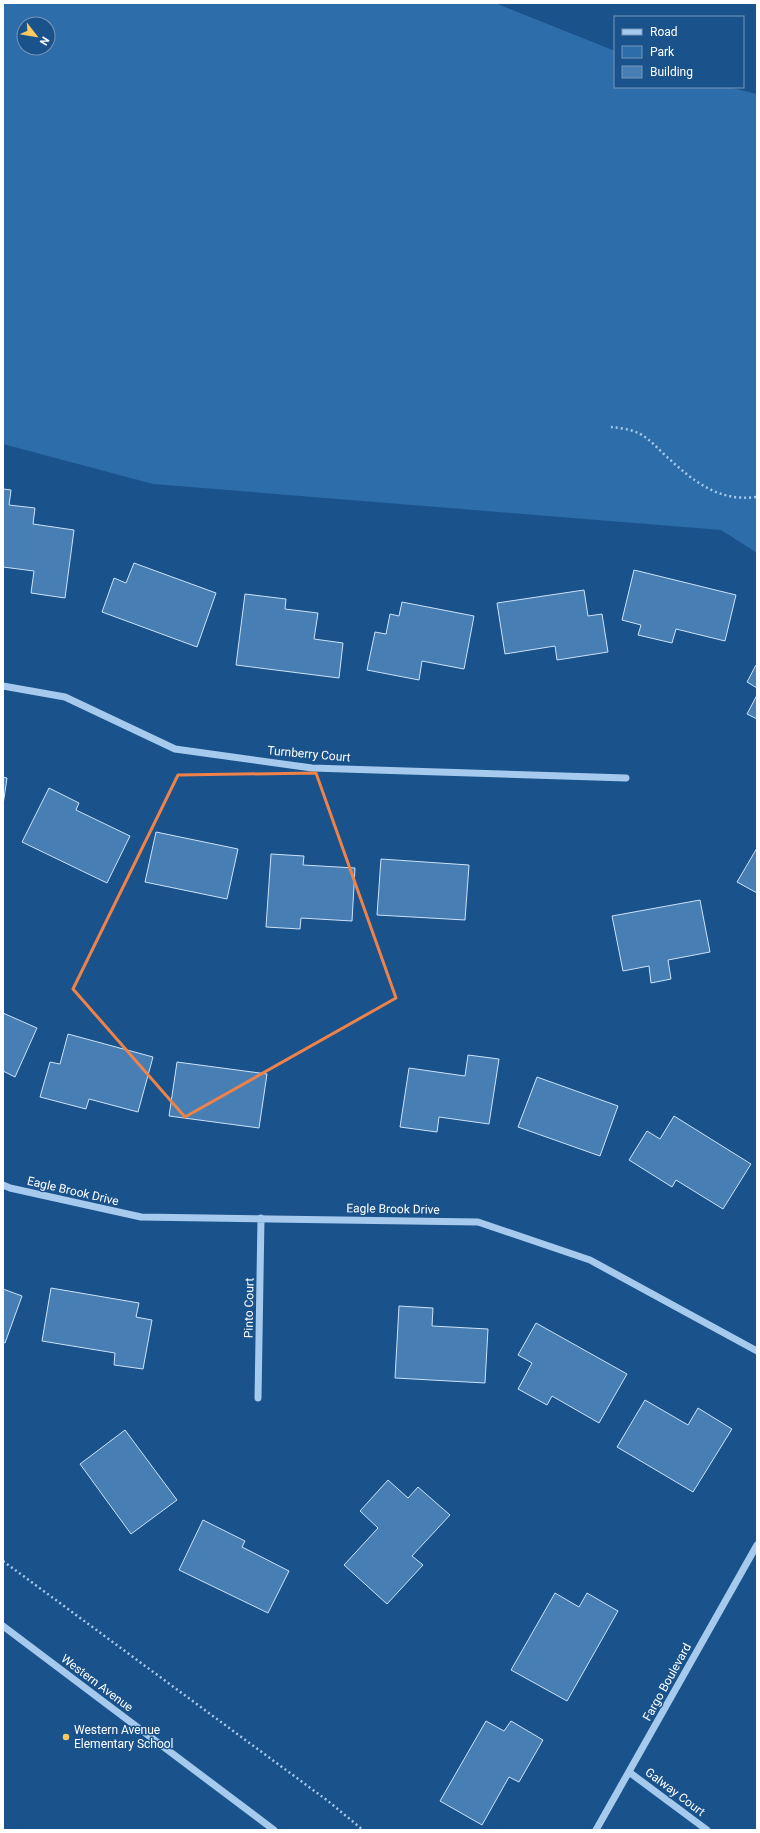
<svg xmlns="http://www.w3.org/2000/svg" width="760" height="1833" viewBox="0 0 760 1833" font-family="Roboto,sans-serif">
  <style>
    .green { fill: #2d6da9; fill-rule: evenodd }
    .building { fill: #477fb5; stroke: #cbe3fa }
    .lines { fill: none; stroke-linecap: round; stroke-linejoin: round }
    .path { stroke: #a5caed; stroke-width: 2.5; stroke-dasharray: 2 3; stroke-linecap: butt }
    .minor { stroke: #a5caed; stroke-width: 7 }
    .marked { fill: none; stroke: #ee8249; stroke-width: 3; stroke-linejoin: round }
    .poi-dot { fill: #ffc962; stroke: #1a528b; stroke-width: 1.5 }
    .labels { text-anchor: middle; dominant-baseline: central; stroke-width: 3; stroke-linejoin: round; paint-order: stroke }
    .street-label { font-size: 12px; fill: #fff; stroke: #1a528b }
    .poi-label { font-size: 12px; fill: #fff; stroke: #1a528b; text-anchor: start }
  </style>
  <rect width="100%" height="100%" fill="#1a528b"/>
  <path class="green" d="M3 3H495L615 51V87H728L757 94V553L721 530 153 484 3 444ZM24 24H48V48H24Z"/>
  <path class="building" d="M3 489 11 490 9 505 35 508 33 524 74 530 65 598 31 593 34 571 3 567Z
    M134 563 216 593 197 647 102 612 114 578 126 583Z
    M634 570 736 595 725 641 676 629 672 643 638 635 641 625 622 620Z
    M584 590 588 616 602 614 608 652 557 660 555 646 505 654 497 603Z
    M245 594 286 599 285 609 318 613 314 639 343 643 339 678 236 665Z
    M402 602 474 616 464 669 422 661 419 680 367 670 375 632 386 634 390 614 399 616Z
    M756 665H757V688L747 682Z
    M757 695V719L747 714Z
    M3 777 7 778 3 805Z
    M49 788 79 803 76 810 130 836 107 883 22 842Z
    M156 832 238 849 227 899 145 882Z
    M757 848V893L737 882Z
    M271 854 304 856 303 865 355 868 352 921 301 918 300 929 266 927Z
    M381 859 469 865 465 920 377 915Z
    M700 900 710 952 668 960 671 979 651 983 649 966 623 971 612 916Z
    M3 1013 37 1028 15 1077 3 1071Z
    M68 1034 153 1057 138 1112 89 1099 86 1109 40 1097 50 1062 60 1064Z
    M468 1055 499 1059 489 1124 439 1117 437 1132 400 1127 409 1068 465 1076Z
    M177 1062 267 1074 259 1128 169 1116Z
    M537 1077 618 1106 600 1156 518 1127Z
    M674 1116 751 1164 723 1209 676 1180 672 1187 629 1160 647 1131 660 1139Z
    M51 1288 139 1303 136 1317 152 1320 143 1369 114 1365 115 1353 42 1341Z
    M3 1289 22 1296 5 1343 3 1342Z
    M399 1306 433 1308 432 1326 488 1329 485 1383 395 1378Z
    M536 1323 627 1374 599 1423 552 1396 547 1405 518 1389 532 1363 518 1355Z
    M645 1400 688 1425 698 1408 732 1429 693 1492 617 1447Z
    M125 1430 177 1500 131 1534 80 1464Z
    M388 1480 408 1498 418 1487 450 1515 412 1556 423 1565 387 1604 344 1565 378 1528 360 1511Z
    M203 1520 245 1541 242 1547 289 1571 268 1613 179 1570Z
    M555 1593 579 1607 587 1593 618 1611 567 1701 511 1670Z
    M486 1721 504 1731 511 1721 543 1740 519 1782 509 1777 482 1825 440 1801Z"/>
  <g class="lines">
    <path class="path" d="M611 427C619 428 630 429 638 433 649 438 657 448 666 456 693 481 718 502 757 497
      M3 1561 328 1801 363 1830"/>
    <path class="minor" d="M3 686 65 697 175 749 312 768 626 778
      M3 1185 10 1188 141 1217 478 1222 590 1260 757 1351
      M258 1398 261 1218
      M3 1626 274 1830
      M629 1772 707 1830
      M596 1830 757 1545"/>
  </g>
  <path class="marked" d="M316 773 396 998 185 1117 73 989 178 775Z"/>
  <circle class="poi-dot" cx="66" cy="1737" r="4"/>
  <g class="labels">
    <g class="street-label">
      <text transform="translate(309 754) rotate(5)">Turnberry Court</text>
      <text transform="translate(73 1191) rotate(13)">Eagle Brook Drive</text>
      <text transform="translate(393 1209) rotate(1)">Eagle Brook Drive</text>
      <text transform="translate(249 1308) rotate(-89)">Pinto Court</text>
      <text transform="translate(667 1682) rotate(-61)">Fargo Boulevard</text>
      <text transform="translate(97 1683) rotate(37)">Western Avenue</text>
      <text transform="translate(675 1792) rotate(37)">Galway Court</text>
    </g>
    <g class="poi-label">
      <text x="74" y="1730">Western Avenue<tspan x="74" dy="14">Elementary School</tspan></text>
    </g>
  </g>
  <rect width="760" height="1833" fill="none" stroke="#ffffff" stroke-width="8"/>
  <rect x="614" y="16" width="130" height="72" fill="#1a528b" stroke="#7697b9"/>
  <rect x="622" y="29" width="20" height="6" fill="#a5caed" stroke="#7697b9"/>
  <text x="650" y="36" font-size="12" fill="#ffffff">Road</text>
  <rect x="622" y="46" width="20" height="12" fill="#2d6da9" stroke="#7697b9"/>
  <text x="650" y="56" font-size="12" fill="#ffffff">Park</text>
  <rect x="622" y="66" width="20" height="12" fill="#477fb5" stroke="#7697b9"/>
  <text x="650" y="76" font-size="12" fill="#ffffff">Building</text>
  <g transform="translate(36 36) rotate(121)"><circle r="19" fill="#1a528b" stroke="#7697b9"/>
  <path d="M0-3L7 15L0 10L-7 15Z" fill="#ffc962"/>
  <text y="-6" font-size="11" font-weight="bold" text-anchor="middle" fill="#ffffff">N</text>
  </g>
</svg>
